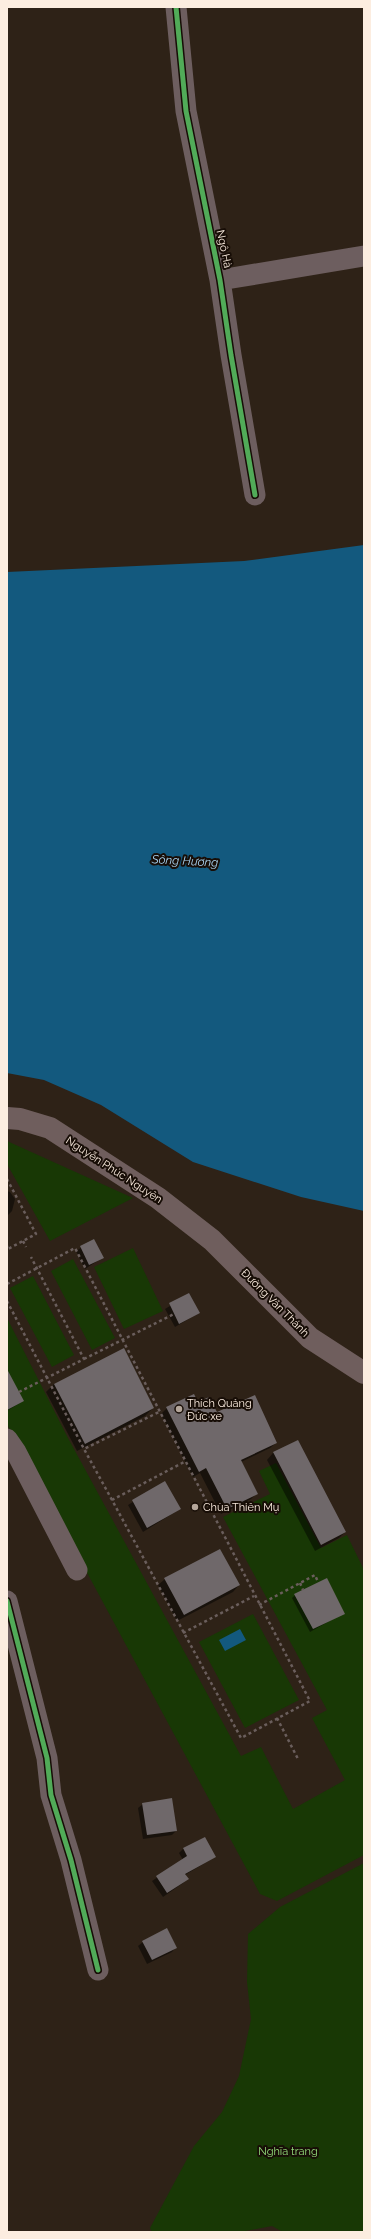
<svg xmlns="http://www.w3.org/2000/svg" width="371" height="2239" viewBox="0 0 371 2239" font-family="Raleway,sans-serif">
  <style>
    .green { fill: #183805 }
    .water { fill: #13597e }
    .shadow { fill: #0007 }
    .building { fill: #6f686a }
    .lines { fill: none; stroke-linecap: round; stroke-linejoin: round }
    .path { stroke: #6a5e5c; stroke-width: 2.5; stroke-dasharray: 3 3; stroke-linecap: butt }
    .minor { stroke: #6d5e5f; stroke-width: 21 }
    .major { stroke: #6f5e5d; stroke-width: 22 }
    .cycleway-casing { stroke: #170d06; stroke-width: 8 }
    .cycleway { stroke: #51ab58; stroke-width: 5 }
    .poi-dot { fill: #b4a69a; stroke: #170d06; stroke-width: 1.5 }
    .labels { text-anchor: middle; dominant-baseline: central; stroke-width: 4; stroke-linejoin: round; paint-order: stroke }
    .street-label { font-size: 11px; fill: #fcede0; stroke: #170d06 }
    .poi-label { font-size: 11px; fill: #fcede0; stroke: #170d06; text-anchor: start }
    .park-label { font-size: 11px; fill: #95df7c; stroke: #170d06 }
    .water-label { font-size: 12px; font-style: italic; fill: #a9d3f1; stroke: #170d06 }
  </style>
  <rect width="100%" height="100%" fill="#2e2217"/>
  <path class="green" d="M7 1141 133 1198 50 1241 7 1164Z
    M133 1248 163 1311 124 1329 94 1267Z
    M73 1259 115 1338 92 1350 51 1271Z
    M33 1276 74 1355 52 1367 10 1288Z
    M7 1318 68 1438 241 1756 261 1747 293 1809 345 1780 312 1718 327 1710 223 1517 270 1494 259 1471 276 1463 321 1548 347 1535 364 1570V1654L362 1655 364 1659V1855L277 1901 260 1894 7 1424Z
    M253 1614 299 1700 245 1728 199 1642Z
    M364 1863V2232H283L272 2226 240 2232H152L150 2228 194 2146 222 2112 239 2076 251 2019 247 1982 248 1934 280 1907Z"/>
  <path class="water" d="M364 545V1211L301 1197 193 1162 101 1105 44 1080 7 1073V572L244 561Z
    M240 1629 246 1640 225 1651 219 1640Z"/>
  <path class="shadow" d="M7 1191 10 1192 15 1199 12 1211 7 1216Z
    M93 1240 102 1258 85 1269 76 1251Z
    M189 1294 199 1313 175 1327 165 1309Z
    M54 1384 153 1408 145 1416 77 1451 46 1392Z
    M7 1385 23 1401 7 1411Z
    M198 1404 276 1443 270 1448 241 1462 257 1493 251 1499 221 1514 200 1473 193 1477 161 1414 167 1408Z
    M297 1442 345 1532 339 1538 315 1551 267 1460 273 1453Z
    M165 1482 180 1509 143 1532 128 1505Z
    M165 1579 239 1585 233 1592 177 1621 158 1585Z
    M295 1595 344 1613 310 1632 292 1598Z
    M143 1804 176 1831 172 1835 143 1839 138 1808Z
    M204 1838 215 1857 185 1875 187 1879 183 1883 163 1897 152 1881 183 1860 179 1853 183 1849Z
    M143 1942 176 1947 172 1952 147 1964 138 1946Z"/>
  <path class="building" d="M94 1239 104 1258 89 1265 80 1246Z
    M189 1293 200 1313 179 1324 169 1303Z
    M124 1348 154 1408 85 1444 54 1384Z
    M7 1369 24 1401 7 1410Z
    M194 1394 198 1402 209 1397 217 1412 255 1395 277 1443 241 1460 258 1494 227 1509 206 1468 199 1472 166 1407Z
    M298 1440 346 1532 321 1545 273 1452Z
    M165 1481 181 1509 147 1528 132 1500Z
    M220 1549 240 1585 184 1615 164 1578Z
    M327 1578 345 1614 313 1629 294 1594Z
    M172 1798 177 1831 147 1835 142 1803Z
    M205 1837 216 1857 185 1874 189 1879 167 1893 156 1876 187 1856 183 1848Z
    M167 1928 177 1948 152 1960 142 1941Z"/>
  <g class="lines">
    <path class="path" d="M7 1179 36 1234 8 1249 7 1246
      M23 1241 26 1247
      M7 1284 75 1248 310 1701 241 1738 112 1500 186 1461
      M7 1301 84 1449
      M84 1359 174 1314
      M19 1392 84 1359 31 1257
      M112 1500 84 1449 161 1411
      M300 1583 303 1590
      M259 1605 315 1575 318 1582
      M183 1633 254 1596
      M277 1718 298 1759"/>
    <path class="minor" d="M176 7 186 111 220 280 231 355 255 495
      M220 280 364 256
      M7 1439 16 1452 77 1570
      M7 1601 47 1758 51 1795 71 1860 98 1970"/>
    <path class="major" d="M7 1118 20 1119 50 1128 158 1198 212 1240 310 1338 364 1373"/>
    <defs>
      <path id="cycleway" d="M176 7 186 111 220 280 231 355 255 495
        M7 1601 47 1758 51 1795 71 1860 98 1970"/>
    </defs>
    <use href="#cycleway" class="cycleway-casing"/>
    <use href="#cycleway" class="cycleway"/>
  </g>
  <g class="poi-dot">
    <circle cx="179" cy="1409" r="4"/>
    <circle cx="195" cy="1507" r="4"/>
  </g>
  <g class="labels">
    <g class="street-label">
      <text transform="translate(224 249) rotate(78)">Ngô Hà</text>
      <text transform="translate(114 1170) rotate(33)">Nguyễn Phúc Nguyên</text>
      <text transform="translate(275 1303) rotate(45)">Đường Văn Thánh</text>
    </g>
    <g class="poi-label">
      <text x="187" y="1403">Thích Quảng<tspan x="187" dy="13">Đức xe</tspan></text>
      <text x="203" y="1507">Chùa Thiên Mụ</text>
    </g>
    <g class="park-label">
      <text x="288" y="2151">Nghĩa trang</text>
    </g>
    <g class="water-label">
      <text transform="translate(185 861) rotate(3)">Sông Hương</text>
    </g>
  </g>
  <rect width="371" height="2239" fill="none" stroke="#fcede0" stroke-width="16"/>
</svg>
